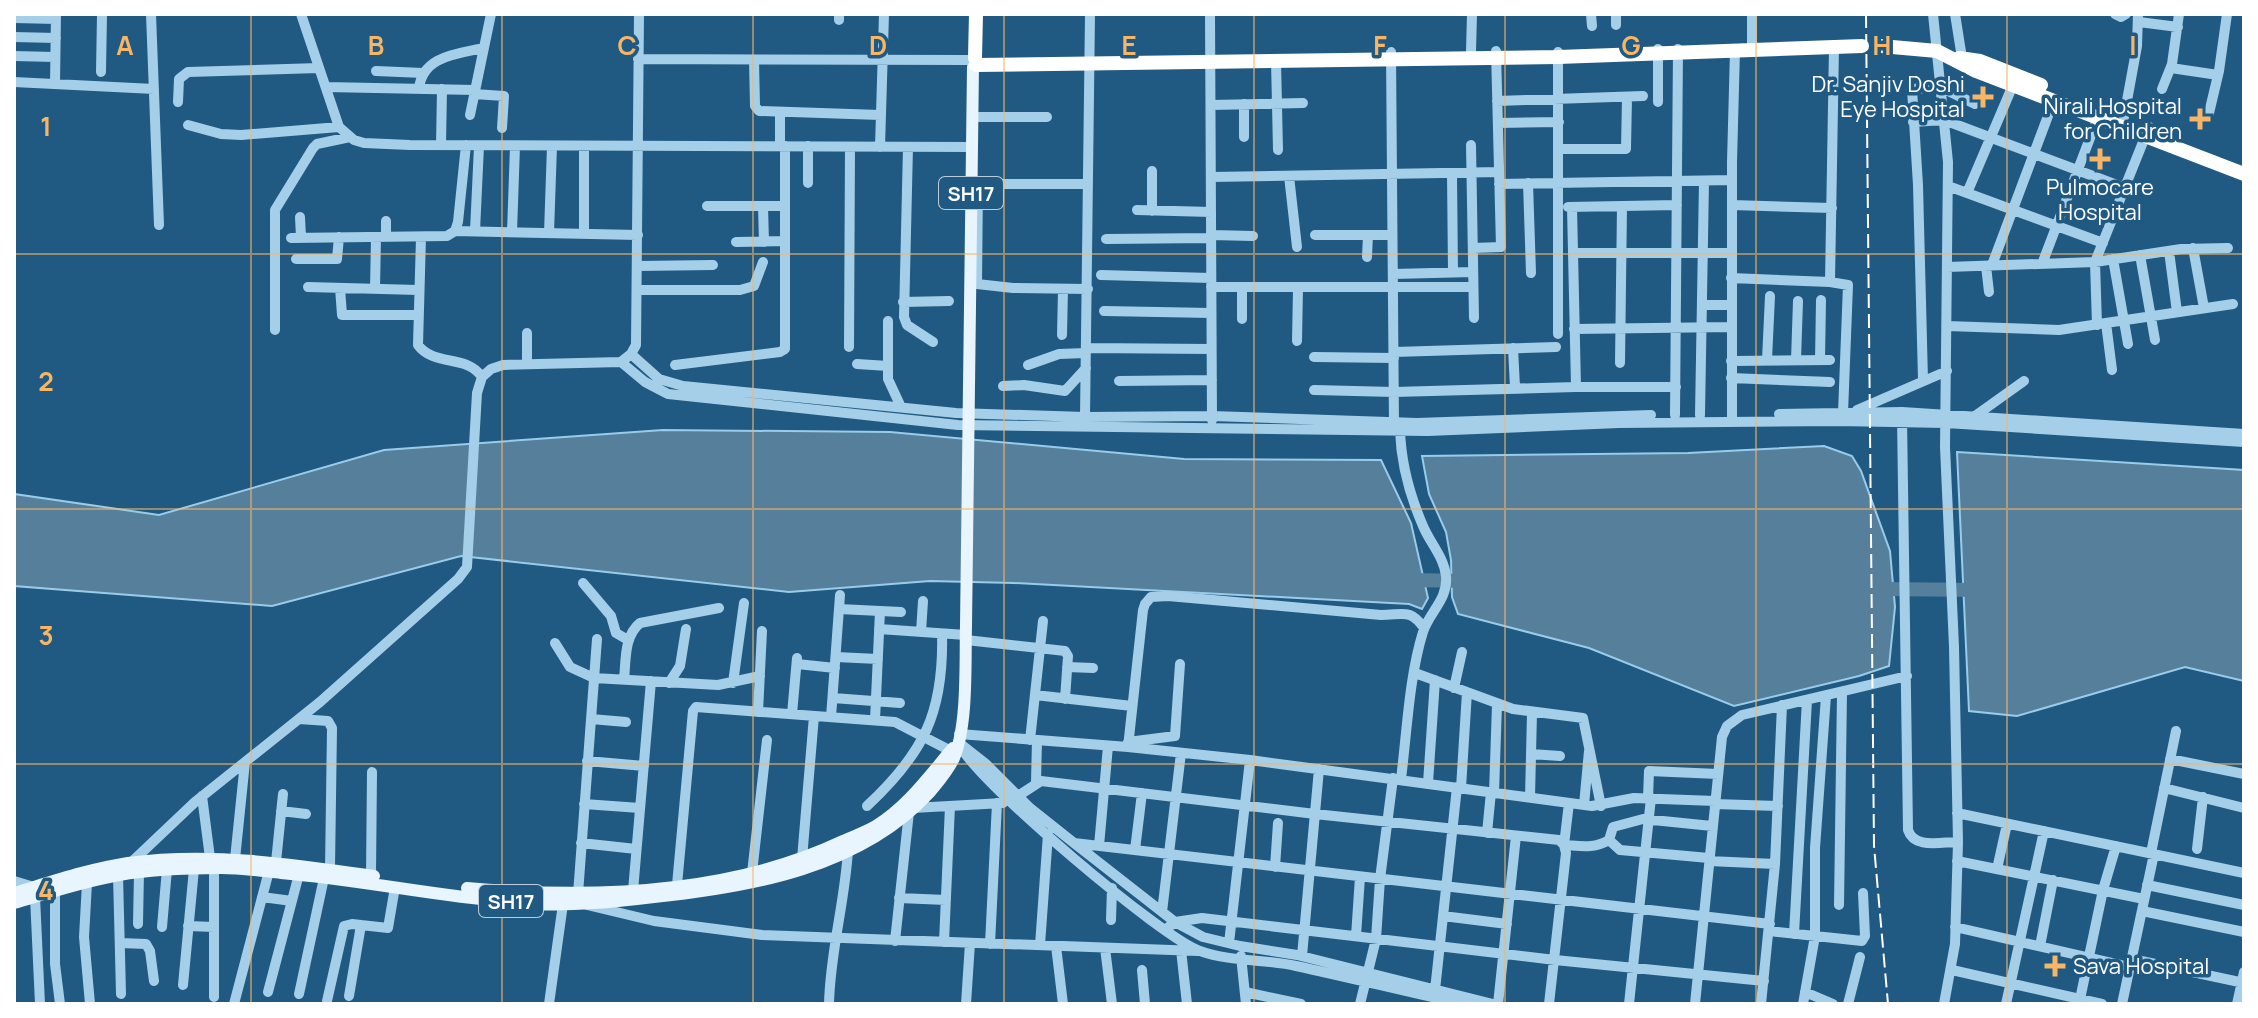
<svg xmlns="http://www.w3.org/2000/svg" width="2258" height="1018" viewBox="0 0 2258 1018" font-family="Manrope,sans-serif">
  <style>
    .water { fill: #557f9b; stroke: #99cbea; stroke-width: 2 }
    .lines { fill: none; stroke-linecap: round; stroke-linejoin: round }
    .river { stroke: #557f9b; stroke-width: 14 }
    .minor { stroke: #a5cee8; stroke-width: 10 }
    .major { stroke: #e8f4fe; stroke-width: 12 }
    .highway { stroke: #fff; stroke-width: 14 }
    .rail { stroke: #fff; stroke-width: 2; stroke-dasharray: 14 6; stroke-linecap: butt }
    .grid { fill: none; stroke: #f6b666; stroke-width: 2; stroke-opacity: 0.55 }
    .poi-dot { fill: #f6b666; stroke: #205981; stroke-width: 3 }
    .labels { text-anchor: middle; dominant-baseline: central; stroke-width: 7; stroke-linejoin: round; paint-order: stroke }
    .shield { fill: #205981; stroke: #bccdd9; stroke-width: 2 }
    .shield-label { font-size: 20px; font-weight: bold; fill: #fff }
    .poi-label { font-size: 22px; fill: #fff; stroke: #205981; text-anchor: end }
    .grid-label { font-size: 26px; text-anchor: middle; font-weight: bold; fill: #f6b666; stroke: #205981; stroke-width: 7; stroke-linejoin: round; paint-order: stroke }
  </style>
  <rect width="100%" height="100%" fill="#205981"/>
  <path class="water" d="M663 430 890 432 1184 459 1381 460 1411 523 1428 598 1422 609 1409 604 1014 583 930 581 789 592 461 556 272 606 14 586V494L159 515 384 450Z
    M1824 446 1852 456 1861 471 1890 551 1895 607 1889 666 1859 676 1734 706 1589 648 1458 614 1452 597 1451 560 1446 532 1429 494 1422 456 1688 453Z
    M1957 452 2244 470V681L2185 667 2017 716 1969 711Z"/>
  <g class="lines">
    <path class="river" d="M1408 580 1471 581
      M1876 589 1983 590"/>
    <path class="minor" d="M151 14 159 225
      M301 14 339 127 354 140 364 143 410 145 971 147
      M839 14V20
      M1210 14 1212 420
      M1591 14 1592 26
      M1752 14V50
      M1933 14 1948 162 1945 447 1954 647 1958 842 1955 944 1944 1004
      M1955 14 1962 58
      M2115 14 2121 17 2126 14
      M14 18 56 19
      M2139 22 2178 27
      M1616 25V14
      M14 37 56 38
      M1471 51 1472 14
      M1391 52 1394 426
      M14 56 55 57
      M638 59 967 60
      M754 60 755 106 759 111 880 115
      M1276 61 1278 150
      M2171 68 2218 75
      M376 71 423 73
      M101 72 102 14
      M14 82 154 89
      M55 84 56 14
      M326 87 475 90
      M419 89C422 56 457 54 484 48
      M2162 89 2172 64 2179 14
      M474 94 504 96 502 128
      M1497 101 1643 96
      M178 102 179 79 188 72 319 68
      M1658 102V49
      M1244 104V137
      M1211 105 1303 103
      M780 113V146
      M2209 113 2219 71 2227 14
      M470 115 491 14
      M972 117H1047
      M2124 117 2137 46 2138 14
      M1913 122 1944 120 2125 188
      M1498 123 1559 122
      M188 125 221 134 241 135 339 127
      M441 145 442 89
      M1471 145 1474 318
      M808 146V183
      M880 147 884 14
      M908 147 904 317 907 325 933 342
      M1559 149H1626L1627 97
      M1152 171V211
      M1452 174 1453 272
      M1289 176 1297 247
      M1211 177 1499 172
      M1528 183 1531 273
      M973 184H1088
      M978 184 977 284 1013 288 1088 289
      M1499 184 1732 180
      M1948 186 2103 243
      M1967 193 2013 85
      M1732 205 1832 208
      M707 206H785
      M763 206 764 242
      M1568 207 1677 205
      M1572 207 1576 387H1676
      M1137 210 1211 212
      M300 217 301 237
      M386 221V237
      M455 231 638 235
      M475 231 479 146
      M512 232 515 146
      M549 233 552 146
      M584 234V146
      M1211 235 1253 236
      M1315 235H1392
      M421 237 418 345C434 367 467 354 482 377
      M291 238 447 236 455 231 458 222 466 145
      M1106 239 1211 238
      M736 242 785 241
      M1473 248 1501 247 1496 51
      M2193 248 2204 308
      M2169 251 2177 312
      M1573 253H1731
      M2140 255 2155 340
      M1367 257 1368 235
      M296 259H337L339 237
      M2113 259 2128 344
      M2042 264 2098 117
      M1992 265 2054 100
      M638 266 713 265
      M1986 266 1989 292
      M1947 267 2095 262 2181 249 2228 248
      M1393 274 1473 272
      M1101 275 1211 278
      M1731 278 1830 282 1848 285 1843 413
      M1830 282 1834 47
      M308 287 418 290
      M1211 287H1473
      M340 288 342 315H417
      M375 289 376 237
      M638 290H740L754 286 763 262
      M903 302 949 301
      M1702 305H1731
      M1104 311 1211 313
      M1242 319V287
      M888 321V379L901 407
      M2106 323 2112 370
      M2097 325 2095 262 2149 127
      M1947 326 2059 330 2233 304
      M1574 329 1731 327
      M275 330V210L313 148 317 144 350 137
      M1558 334V52
      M1062 335 1063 289
      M1297 341 1298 288
      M849 347 850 147
      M1087 348 1211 349
      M1513 348 1515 387
      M1394 352 1556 347
      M631 354 659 379 683 386 956 413 1085 417 1212 416 1417 423 1651 415
      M1314 357 1394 358
      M1767 360 1770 296
      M1796 360 1798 301
      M1820 360 1821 300
      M1731 361 1830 360
      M621 362 645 382 668 394 958 425 1428 431 1619 423 1838 421 1946 423 2244 442
      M527 363V333
      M1620 363 1622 206
      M857 364 888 366
      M675 365 780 352 785 349V146
      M1028 365 1059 354 1086 353
      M1731 378 1830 382
      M1923 380 1918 185 1912 89 1940 87 1975 104
      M1119 381 1212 380
      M1003 386 1024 385 1065 391 1086 368
      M1314 390 1394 392 1576 387
      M1857 410 1947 371
      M1779 414 1902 412 2244 434
      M1675 415 1678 49
      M1700 415 1704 181
      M1975 416 2024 381
      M1085 417 1090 14
      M1902 418 1908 830C1914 849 1940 842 1958 842
      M1732 422V162L1735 50
      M1400 430C1401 462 1410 496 1423 526 1430 543 1444 557 1446 576 1448 600 1430 611 1423 632 1409 677 1407 732 1401 779
      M583 583 611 616 616 633 628 640
      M839 609 901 612
      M879 629 966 635
      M921 632 923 601
      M966 640 1065 651 1068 656 1065 699
      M555 643 570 667 594 678 718 685 760 676
      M836 657 878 659
      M797 664 835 668
      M1067 667 1093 668
      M1415 673 1513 709 1583 718 1601 806
      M624 680C626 660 624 636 640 623L719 608
      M669 683 680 666 686 629
      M733 683 744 603
      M1454 688 1462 652
      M1035 695 1132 706
      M833 698 900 703
      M758 712 762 631
      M792 714 797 658
      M831 717 840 595
      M299 719 328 721 332 728 330 869
      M591 719 626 722
      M875 720 880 611
      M959 734 1128 747 1250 760 1592 806 1634 798 1715 801
      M1030 740 1043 621
      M958 742 986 764 1030 808 1074 843 1175 922 1203 937 1240 946 1297 955 1493 1004
      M1128 742 1175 736 1180 664
      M961 747C979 783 1163 939 1200 951 1231 962 1265 959 1296 966 1352 978 1407 992 1463 1004
      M1128 747 1143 610 1145 604 1151 597 1168 596 1381 615C1403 615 1410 608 1424 628
      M1531 754 1560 756
      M2170 759 2244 774
      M587 761 644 766
      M1036 782 1037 740
      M1428 783 1435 680
      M1461 788 1467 692
      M2164 788 2244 808
      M1494 793 1497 704
      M202 796 210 858
      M1018 796 1041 781 1315 814 1559 840 1564 845 1566 853 1549 1004
      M1530 797 1532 713
      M1648 798 1649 771 1718 774
      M1569 803 1564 845C1581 846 1594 849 1609 840L1613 827 1643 819 1712 826
      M584 804 640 808
      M1714 804 1778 806
      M1584 805 1589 751
      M867 806C924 753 944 712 942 634
      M913 808 1003 803
      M281 811 306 814
      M1957 813 2244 873
      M1487 833 1491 792
      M1609 840 1620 850 1709 858
      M581 843 636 849
      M1074 843 1770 924
      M1099 846 1108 746
      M2197 849 2203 797
      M1135 850 1142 793
      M2151 853 2176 731
      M235 859 245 762
      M802 859 814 716
      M1709 861 1775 864
      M1957 861 2144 899
      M276 862 283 794
      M1275 867 1278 823
      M214 868V997
      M1997 869 2007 824
      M752 873 767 740
      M371 875 372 772
      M14 881 34 887
      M87 883 84 937 90 1004
      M677 885 693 711 696 707 895 722 951 751
      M2147 885 2244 905
      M633 891 651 681
      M55 892V964L60 1004
      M578 894 597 639
      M35 897 40 1004
      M262 897 292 901
      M899 898 946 900
      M587 905 654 921 762 935 1198 951
      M1839 905 1842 692
      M2142 911 2244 932
      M1162 912 1181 753
      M1443 916 1507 924
      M1111 920 1112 888
      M138 924 139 872
      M188 926 214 927
      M162 927 167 869
      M1955 927 2130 967
      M1165 930 1175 922 1202 918 1555 960 1764 981
      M1769 931 1862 941 1865 936 1863 893
      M1794 934 1807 700
      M1356 936 1360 877
      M895 941 909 812
      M944 942 950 806
      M120 943 146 944 150 951 154 981
      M1229 943 1250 760
      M990 944 997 803
      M1040 945 1048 834
      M1056 946 1063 1004
      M2040 946 2053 880
      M1105 948 1112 1004
      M1181 950 1187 1004
      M1241 956 1246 1004
      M1302 956 1319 769
      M2132 959 2244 983
      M1142 970 1145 1004
      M1952 970 2102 1004
      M183 985 194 869
      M1435 990 1457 787
      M268 992 299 874
      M1245 992 1301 1004
      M1805 992 1833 1004
      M121 994 118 875 195 802 320 702 458 579 467 567 477 393 482 377 491 369 503 365 621 362 631 354 636 345 639 14
      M299 994 324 878
      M349 996 361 925
      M327 1001 344 926 352 924 388 928 395 887
      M234 1004 269 871
      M549 1004 563 904
      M829 1004C830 952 845 902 848 850
      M966 1004 970 943
      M1360 1004 1376 939 1380 879 1393 778
      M1498 1004 1516 836
      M1629 1004 1651 798
      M1695 1004 1722 737 1727 726 1742 715 1907 676
      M1761 1004 1775 864 1782 705
      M1803 1004 1815 936V848L1826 696
      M1848 1004 1860 957
      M2006 1004 2044 831
      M2079 1004 2103 890 2116 846
      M2122 1004 2154 854
      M2237 1004 2244 972"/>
    <path class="major" d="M467 888C591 899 729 895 843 841 854 836 866 832 876 826 908 806 929 776 953 748
      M14 893C51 882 89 869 128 863 210 852 291 864 374 876
      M14 903C48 893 84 881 119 875 152 869 187 868 221 868 241 868 262 871 281 873 365 880 449 899 533 904 574 906 613 902 654 897 750 887 861 868 930 792 939 781 948 771 954 758 968 724 965 663 966 626L973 67"/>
    <path class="highway" d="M1881 46 1937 51 1976 71 2244 174
      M975 58 976 14
      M1959 58 1980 61 2041 85
      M976 65 1558 57 1862 46"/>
    <path class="rail" d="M1866 14 1874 846 1888 1004"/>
  </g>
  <path class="grid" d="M251 14V1004M502 14V1004M753 14V1004M1004 14V1004M1254 14V1004M1505 14V1004M1756 14V1004M2007 14V1004M14 254H2244M14 509H2244M14 764H2244"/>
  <g class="poi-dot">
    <path d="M1979 85h8v8h8v8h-8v8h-8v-8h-8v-8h8z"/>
    <path d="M2196 107h8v8h8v8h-8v8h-8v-8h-8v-8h8z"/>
    <path d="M2096 147h8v8h8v8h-8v8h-8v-8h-8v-8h8z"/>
    <path d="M2051 954h8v8h8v8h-8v8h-8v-8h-8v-8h8z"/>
  </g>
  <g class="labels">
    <g class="shield">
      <rect x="939" y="177" width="64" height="32" rx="6"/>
      <rect x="479" y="885" width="64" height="32" rx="6"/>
    </g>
    <g class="shield-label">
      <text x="971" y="193">SH17</text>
      <text x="511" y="901">SH17</text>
    </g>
    <g class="poi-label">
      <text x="1965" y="84">Dr. Sanjiv Doshi<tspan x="1965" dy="25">Eye Hospital</tspan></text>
      <text x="2182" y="106">Nirali Hospital<tspan x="2182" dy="25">for Children</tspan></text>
      <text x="2100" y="187" text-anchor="middle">Pulmocare<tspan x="2100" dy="25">Hospital</tspan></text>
      <text x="2073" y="966" text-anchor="start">Sava Hospital</text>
    </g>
  </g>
  <g class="grid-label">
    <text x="125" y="55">A</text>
    <text x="376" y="55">B</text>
    <text x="627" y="55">C</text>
    <text x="878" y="55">D</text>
    <text x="1129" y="55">E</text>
    <text x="1380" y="55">F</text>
    <text x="1631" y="55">G</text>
    <text x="1882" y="55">H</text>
    <text x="2133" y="55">I</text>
    <text x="46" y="136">1</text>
    <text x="46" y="391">2</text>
    <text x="46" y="645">3</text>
    <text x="46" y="900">4</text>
  </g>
  <rect width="2258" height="1018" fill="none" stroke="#ffffff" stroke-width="32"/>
</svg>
